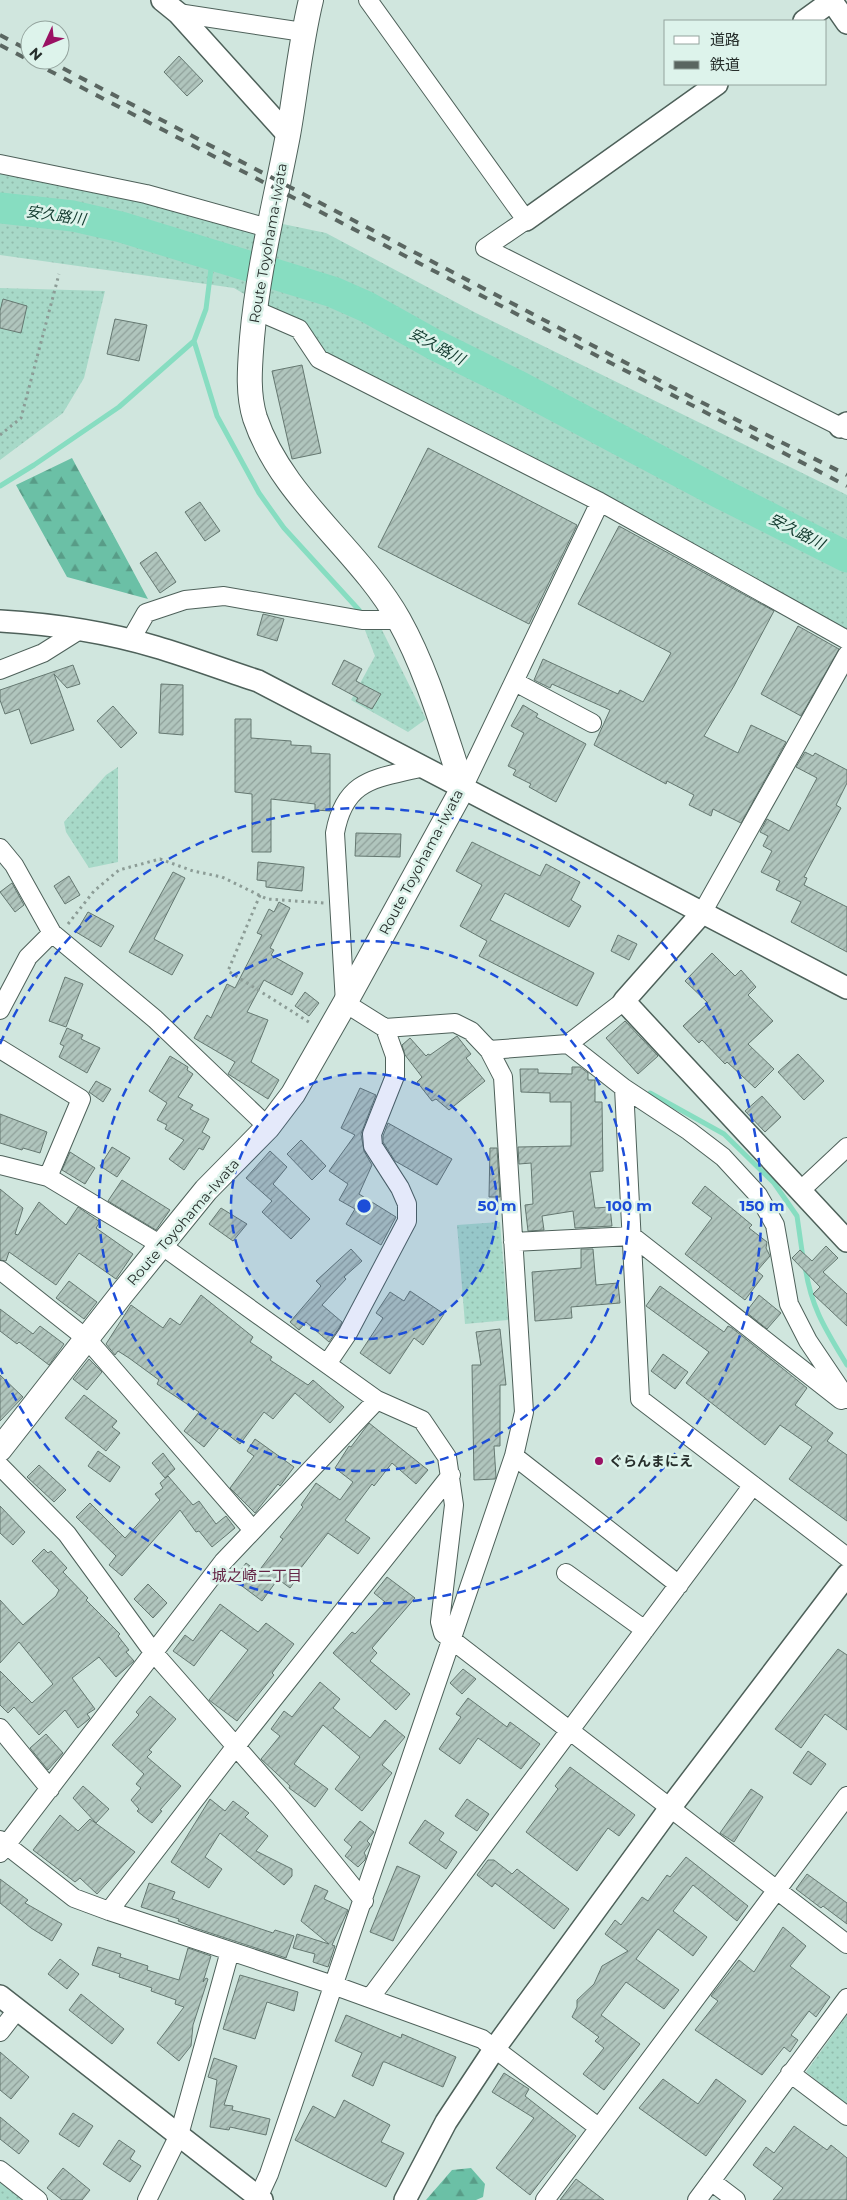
<svg xmlns="http://www.w3.org/2000/svg" width="847" height="2200" viewBox="0 0 847 2200" font-family="Montserrat,'Noto Sans JP',sans-serif">
  <style>
    .grass { fill: url(#grass-dots) }
    .forest { fill: url(#forest-firs) }
    .lines { fill: none; stroke-linecap: round; stroke-linejoin: round }
    .stream { stroke: #87ddc1; stroke-width: 5 }
    .river { stroke: #87ddc1; stroke-width: 31 }
    .building { fill: url(#building-hatch); stroke: #657871 }
    .minor-casing { stroke: #4e615a; stroke-width: 20 }
    .tertiary-casing { stroke: #4e615a; stroke-width: 24 }
    .secondary-casing { stroke: #4e615a; stroke-width: 26 }
    .path { stroke: #8c9c96; stroke-width: 3; stroke-dasharray: 2.5 4; stroke-linecap: butt }
    .minor { stroke: #fff; stroke-width: 18 }
    .tertiary { stroke: #fff; stroke-width: 21 }
    .secondary { stroke: #fff; stroke-width: 24 }
    .rail { stroke: #5a6661; stroke-width: 4; stroke-dasharray: 9 9; stroke-linecap: butt }
    .ring { fill: none; stroke: #1d4ed8; stroke-width: 2.5; stroke-dasharray: 9 6 }
    .poi-dot { fill: #9a1163; stroke: #ddf3eb; stroke-width: 2 }
    .labels { text-anchor: middle; dominant-baseline: central; stroke-width: 5; stroke-linejoin: round; paint-order: stroke }
    .street-label { font-size: 14px; fill: #262e2b; stroke: #ddf3eb }
    .poi-label { font-size: 14px; font-weight: bold; fill: #262e2b; stroke: #ddf3eb; text-anchor: start }
    .water-label { font-size: 15px; font-style: italic; fill: #10382c; stroke: #ddf3eb }
    .neighbourhood-label { font-size: 15px; fill: #632344; stroke: #ddf3eb }
    .centre { fill: #1d4ed8; stroke: #ddf3eb; stroke-width: 2.5 }
    .ring-label { font-size: 15px; text-anchor: middle; font-weight: bold; fill: #1d4ed8; stroke: #ddf3eb; stroke-width: 5; stroke-linejoin: round; paint-order: stroke }
  </style>
  <defs>
    <pattern id="grass-dots" width="8" height="8" patternUnits="userSpaceOnUse" patternTransform="scale(1.25)"><rect width="8" height="8" fill="#a7d9c8"/><path d="M2 2h.1M6 6h.1" fill="none" stroke="#90bbac" stroke-width="1.8" stroke-linecap="round"/></pattern>
    <pattern id="forest-firs" width="22" height="20" patternUnits="userSpaceOnUse" patternTransform="scale(1.25)"><rect width="22" height="20" fill="#6bc0a6"/><path d="M5 1l3.5 6h-7zM16 11l3.5 6h-7z" fill="#589c87"/></pattern>
    <pattern id="building-hatch" width="6" height="6" patternUnits="userSpaceOnUse" patternTransform="scale(1.25)"><rect width="6" height="6" fill="#b0c5bd"/><path d="M-1 1l2-2M0 6l6-6M5 7l2-2" fill="none" stroke="#8fa09a"/></pattern>
  </defs>
  <rect width="100%" height="100%" fill="#d0e6de"/>
  <path class="grass" d="M0 165 326 233 476 313 847 495V638L319 359 302 328 234 288 0 255Z
    M0 288 105 291 84 378 63 413 0 460Z
    M363 625 382 630 426 719 408 732 351 700 375 656Z
    M118 767V862L89 868 66 832 64 822 106 775Z
    M500 1222 508 1320 465 1324 457 1225Z
    M847 2015V2105L806 2072Z
    M0 2175 34 2200H0Z"/>
  <path class="forest" d="M72 458 148 599 67 577 16 485Z
    M471 2168 485 2184 483 2197 476 2200H426L452 2170Z"/>
  <g class="lines">
    <path class="stream" d="M194 341 217 416 259 493 284 528 359 610
      M0 486 34 465 119 407 194 341 206 309 213 253
      M650 1093 724 1134 774 1183 797 1216 803 1258
      M805 1266C811 1308 826 1330 847 1365"/>
    <path class="river" d="M0 208 73 216 121 227 333 292 367 307 435 345 520 387 720 493 847 557"/>
  </g>
  <path class="building" d="M179 56 203 81 187 96 164 72Z
    M3 299 27 306 21 333 0 328V311Z
    M115 319 147 325 139 361 107 354Z
    M302 365 321 453 292 459 272 371Z
    M428 448 577 525 529 624 378 547Z
    M200 502 220 531 205 541 185 512Z
    M619 526 774 611 734 686 704 736 738 753 751 725 786 742 741 823 713 809 711 816 689 805 694 795 667 781 666 784 594 745 610 710 552 684 550 688 534 680 543 659 618 694 620 690 643 702 671 653 578 604Z
    M156 552 176 582 160 593 140 563Z
    M263 614 284 619 277 641 257 635Z
    M798 626 839 649 801 716 761 694Z
    M344 660 362 669 356 681 381 694 372 709 356 701 358 698 332 684Z
    M73 665 80 684 67 688 54 674 74 730 31 744 19 709 5 714 0 700V690Z
    M161 684 183 685V735L159 733Z
    M523 705 538 714 536 717 586 744 556 802 529 787 531 784 513 775 516 770 508 766 524 733 511 726Z
    M113 706 137 733 121 748 97 721Z
    M235 719H251V738L291 741V745L311 746V753L330 754V811L315 810V804L271 799V852H252V794L235 792Z
    M805 752 813 756 815 753 847 770V783L836 805 841 808 804 877 807 878 804 885 847 907V952L791 922 801 902 776 890 780 881 761 872 772 851 763 846 768 836 760 832 767 819 789 831 817 778 796 767Z
    M356 833 401 834 400 857 355 856Z
    M472 842 540 876 546 864 580 882 571 900 581 906 569 927 505 893 490 920 594 973 577 1006 479 956 487 941 460 926 482 885 456 871Z
    M258 862 304 867 302 891 266 887V881L257 880Z
    M173 872 185 878 154 939 183 955 172 975 129 952Z
    M69 876 80 895 65 904 54 886Z
    M12 883 24 905 15 912 0 892Z
    M279 902 290 908 270 948 274 950 271 955 303 973 292 995 264 980 247 1012 268 1020 251 1062 279 1080 268 1099 228 1074 235 1062 194 1038 207 1015 211 1018 227 984 235 988 262 935 257 933 269 909 274 912Z
    M88 912 114 926 101 947 76 932Z
    M618 935 637 944 629 960 611 951Z
    M712 953 735 976 741 970 756 987 748 995 773 1021 748 1044 774 1069 755 1088 727 1062 725 1064 702 1040 699 1043 683 1026 708 1003 685 981Z
    M65 977 83 984 66 1027 49 1021Z
    M305 992 319 1003 309 1016 295 1006Z
    M625 1021 658 1056 638 1074 606 1038Z
    M67 1028 83 1035 81 1039 100 1048 87 1073 59 1057 64 1046 60 1044Z
    M457 1036 471 1054 466 1058 485 1081 449 1110 436 1099 432 1101 417 1082 422 1077 405 1055 402 1045 410 1038 426 1056 428 1054 430 1055Z
    M798 1054 824 1081 804 1100 778 1072Z
    M170 1056 188 1067 187 1070 193 1074 178 1097 193 1105 190 1109 209 1119 202 1132 210 1137 203 1150 199 1148 184 1170 169 1159 184 1140 165 1129 167 1125 157 1120 167 1103 149 1091Z
    M572 1067H580L588 1073V1080H595V1102H602L603 1171 590 1172 595 1208 610 1207 612 1226 575 1228 573 1211 542 1216 544 1230 528 1231 525 1205 533 1204 531 1163 519 1164 518 1147 571 1146V1102H550V1093L521 1092 520 1069H538V1073L572 1074Z
    M96 1081 111 1089 103 1102 89 1092Z
    M360 1088 376 1095 361 1134 364 1151 372 1165 359 1194 396 1217 381 1245 346 1224 355 1209 339 1200 348 1184 329 1171 355 1135 341 1128Z
    M762 1096 781 1117 765 1132 745 1111Z
    M0 1114 47 1132 40 1153 23 1148 22 1150 0 1143Z
    M388 1123 452 1159 437 1185 395 1161 383 1142V1136Z
    M301 1140 326 1166 312 1180 287 1154Z
    M112 1147 130 1158 117 1177 100 1166Z
    M490 1148H497L500 1197H489Z
    M270 1151 287 1167 273 1184 310 1219 291 1239 262 1212 272 1201 246 1178Z
    M70 1152 95 1168 85 1184 62 1170Z
    M122 1180 170 1210 156 1230 108 1201Z
    M705 1186 752 1225 749 1228 767 1242 766 1248 770 1256 757 1271 763 1276 745 1300 685 1254 712 1218 692 1203Z
    M0 1189 23 1208 15 1234 18 1235 39 1202 66 1225 78 1207 100 1222 96 1228 133 1254 116 1279 79 1253 56 1285 9 1252 6 1261 0 1260Z
    M221 1208 247 1224 233 1241 209 1224Z
    M826 1246 838 1258 823 1272 847 1294V1326L813 1294 820 1287 792 1258 800 1250 812 1261Z
    M351 1249 362 1261 344 1277 346 1279 322 1305 342 1322 339 1328 329 1342 306 1322 299 1330 290 1322 321 1286 316 1281Z
    M581 1249H593L596 1285 618 1283 620 1303 571 1307 572 1318 535 1321 532 1272 581 1268Z
    M69 1281 97 1302 84 1319 56 1298Z
    M660 1286 724 1332 728 1326 732 1328 807 1388 795 1405 833 1433 827 1441 847 1455V1521L789 1479 812 1447 780 1425 765 1445 686 1383 709 1352 646 1306Z
    M410 1291 444 1314 423 1345 414 1338 390 1374 360 1353 383 1318 376 1313 390 1292 404 1301Z
    M201 1295 253 1337 250 1342 272 1357 270 1360 308 1385 313 1380 344 1407 330 1423 295 1393 273 1419 264 1412 240 1444 219 1428 204 1447 184 1431 199 1412 157 1384 159 1380 129 1358 118 1351 115 1355 106 1344 131 1305 163 1328 170 1318 180 1325Z
    M759 1295 781 1313 767 1329 746 1312Z
    M0 1309 33 1334 40 1326 64 1344 49 1365 19 1342 17 1344 0 1331Z
    M500 1329 506 1385H500V1446H494L496 1477 495 1479 474 1480 472 1365H481L476 1332Z
    M663 1354 688 1372 675 1389 651 1371Z
    M89 1359 102 1372 87 1390 73 1379Z
    M0 1375 23 1397 0 1421Z
    M84 1395 117 1421 112 1427 120 1433 106 1451 65 1418Z
    M369 1423 428 1470 416 1484 392 1463 374 1486 372 1484 345 1520 370 1538 358 1554 328 1533 300 1569 302 1571 290 1588 278 1579 262 1601 234 1580 246 1563 258 1572 283 1539 280 1537 303 1507 301 1505 316 1483 340 1500 353 1482 335 1468 349 1446 351 1447Z
    M255 1439 294 1467 280 1486 278 1484 255 1513 230 1488 254 1456 247 1451Z
    M98 1451 120 1467 110 1482 88 1466Z
    M163 1453 175 1469 165 1478 152 1463Z
    M39 1465 66 1490 54 1502 27 1477Z
    M168 1476 193 1505 199 1501 216 1524 226 1516 235 1528 212 1547 199 1531 196 1532 180 1510 122 1576 109 1565 116 1556 76 1517 90 1503 125 1538 160 1500 155 1494 163 1488 160 1483Z
    M0 1506 25 1532 13 1545 0 1533Z
    M44 1549 48 1553 51 1551 67 1568 63 1572 88 1598 86 1600 120 1634 118 1636 129 1650 126 1652 134 1661 116 1677 99 1657 72 1678 95 1709 87 1714 90 1718 88 1720 78 1728 65 1710 39 1735 14 1707 8 1713 0 1705V1671L32 1703 53 1684 19 1642 0 1663V1600L23 1625 56 1596 59 1590 32 1561Z
    M387 1577 415 1598 372 1648 377 1653 370 1661 410 1694 396 1710 333 1653 352 1632 355 1634 385 1602 374 1593Z
    M148 1584 167 1603 153 1618 134 1599Z
    M220 1604 258 1632 266 1623 294 1644 272 1673 274 1675 237 1721 209 1700 248 1650 221 1630 194 1666 173 1651 185 1635 193 1641Z
    M838 1649 847 1655V1730L825 1714 801 1748 775 1729Z
    M463 1669 476 1679 462 1694 450 1683Z
    M320 1682 340 1699 333 1708 370 1738 385 1720 405 1737 382 1765 392 1773 362 1811 335 1789 360 1757 323 1725 294 1764 328 1789 315 1807 289 1788 290 1786 261 1759 280 1736 271 1729 284 1711 292 1717Z
    M150 1696 176 1719 149 1750 152 1752 147 1757 181 1786 160 1810 162 1811 152 1823 137 1811 139 1809 131 1800 141 1788 136 1784 144 1774 112 1745 139 1715 136 1712Z
    M468 1698 507 1727 510 1722 540 1744 521 1769 478 1738 460 1764 439 1749 461 1717 456 1714Z
    M46 1734 63 1753 48 1770 30 1748Z
    M808 1751 826 1764 811 1785 793 1773Z
    M570 1767 635 1815 619 1836 608 1828 577 1871 526 1832 558 1789 555 1786Z
    M83 1786 109 1809 96 1823 73 1798Z
    M751 1789 763 1797 734 1842 720 1833Z
    M210 1799 225 1811 233 1801 249 1813 245 1817 268 1836 256 1851 292 1869V1876L284 1885 220 1833 205 1857 222 1869 209 1888 171 1862Z
    M467 1799 489 1814 477 1831 455 1816Z
    M60 1815 78 1831 90 1819 135 1852 97 1894 80 1878 75 1882 33 1850Z
    M425 1820 444 1833 439 1840 457 1852 446 1869 409 1843Z
    M360 1821 374 1832 367 1841 370 1844 364 1853 366 1856 365 1860 358 1867 345 1856 352 1847 344 1840Z
    M686 1857 748 1906 737 1921 693 1885 673 1911 707 1937 693 1956 658 1929 636 1959 679 1990 664 2009 626 1982 601 2015 640 2044 604 2090 583 2074 604 2048 595 2041 599 2037 572 2017 577 2007V2000L594 1984 602 1966 628 1951 605 1934 615 1920 621 1925 642 1897 648 1901 667 1875 670 1877Z
    M488 1860H494L512 1874 517 1869 569 1909 554 1929 495 1883 492 1887 477 1875Z
    M397 1866 420 1876 393 1941 370 1932Z
    M807 1874 847 1903V1924L823 1906 821 1908 796 1889Z
    M0 1879 28 1900 25 1903 62 1924 52 1941 31 1928 0 1903Z
    M149 1883 175 1892 172 1899 273 1933 275 1930 294 1936 286 1958 195 1928 178 1921 179 1919 141 1907Z
    M315 1885 328 1891 324 1899 348 1910 332 1945 335 1946 328 1967 313 1962 315 1954 293 1948 297 1934 329 1944 301 1921Z
    M783 1927 806 1946 790 1966 830 1997 816 2017 809 2011 791 2035 798 2040 790 2052 784 2047 762 2075 695 2030 718 2001 711 1996 739 1960 754 1972Z
    M98 1947 121 1954 120 1957 148 1966 147 1970 179 1980 188 1948 211 1956 203 1982 206 1978 208 1979 193 2025 191 2046 179 2061 157 2043 184 2007 175 2004 176 2000 151 1991 152 1988 119 1977 120 1974 92 1965Z
    M60 1959 79 1974 67 1989 48 1974Z
    M240 1975 298 1992 294 2011 267 2002 255 2039 223 2029Z
    M81 1994 124 2029 112 2044 69 2010Z
    M346 2015 401 2038 402 2034 456 2057 443 2087 385 2062H383L373 2086 352 2076 362 2053 335 2041Z
    M0 2052 29 2077 11 2099 0 2090Z
    M214 2058 237 2066 224 2105 233 2106 232 2110 270 2119 266 2135 230 2127 229 2130 210 2127 217 2080 208 2077Z
    M504 2073 529 2089 525 2096 576 2136 530 2195 496 2168 534 2118 492 2092Z
    M663 2079 698 2104 716 2079 746 2101 706 2156 639 2108Z
    M344 2100 390 2125 381 2142 404 2153 386 2187 295 2140 313 2106 335 2118Z
    M73 2113 93 2126 79 2147 59 2134Z
    M0 2117 29 2141 19 2154 0 2139Z
    M794 2126 827 2150 831 2145 847 2158V2200H773L783 2188 753 2165 766 2147 774 2153Z
    M119 2140 135 2151 130 2159 141 2166 130 2182 103 2164Z
    M63 2168 90 2190 82 2200H62L47 2188Z
    M576 2179 604 2200H560Z"/>
  <g class="lines">
    <defs>
      <path id="minor" d="M368 0 526 220 485 248 847 430
        M178 13 303 32
        M0 164 146 194 268 228
        M255 310 299 329 319 359 600 502 847 640
        M130 641 146 613 185 600 224 596 362 620H399
        M0 670 43 653 78 631
        M515 682 592 723
        M463 788 600 502
        M0 848 14 865 52 933
        M702 913 847 655
        M0 1010 28 957 52 933 155 1019 268 1127
        M568 1044 624 1088 689 1131 723 1157 758 1195 775 1225 789 1304 808 1341 847 1399
        M0 1049 81 1099 48 1177
        M489 1050 568 1044 624 1001
        M624 1088 640 1399 847 1557
        M0 1165 48 1177 161 1245 377 1400 422 1420 447 1457 454 1505 440 1622 443 1633 847 1944
        M800 1191 847 1147
        M513 1242 632 1236 841 1400
        M0 1270 87 1339 253 1530
        M327 1364 348 1333 407 1221V1204L400 1188 373 1146 372 1134 395 1076V1056L385 1028
        M514 1456 679 1585
        M0 1466 67 1534 153 1652 281 1798 364 1901
        M566 1573 645 1630
        M0 1728 50 1789
        M0 1840 74 1898 109 1911 333 1985 482 2039 598 2127
        M0 1853 223 1562 377 1400
        M109 1911 236 1746 451 1475
        M370 1998 753 1485
        M0 2032 17 2010
        M790 2073 847 2116
        M0 2170 38 2200
        M711 2181 736 2200
        M147 2200 179 2135 230 1951
        M257 2200 269 2174 514 1456 524 1412 503 1077 489 1050 471 1031 455 1023 385 1028 345 1003 335 833C345 778 376 779 423 767
        M545 2200 847 1796
        M697 2200 847 1998"/>
      <path id="tertiary" d="M162 0 178 13 288 135
        M831 0 847 23
        M804 21 833 0
        M526 220 717 84
        M840 427 847 423
        M0 621C51 624 106 632 156 647 190 657 224 670 258 681L847 988
        M702 913 624 1001 847 1241
        M0 1996 262 2200
        M405 2200 446 2122 495 2048 670 1808 847 1575"/>
      <path id="secondary" d="M0 1449 120 1296 206 1190 268 1127 293 1094 345 1003 463 788C444 732 428 672 399 620 359 549 282 498 255 418 247 392 250 365 252 338 258 269 275 203 288 135 296 90 300 45 311 0"/>
    </defs>
    <use href="#minor" class="minor-casing"/>
    <use href="#tertiary" class="tertiary-casing"/>
    <use href="#secondary" class="secondary-casing"/>
    <path class="path" d="M0 435 21 418 59 274
      M260 895 228 971 312 1024
      M68 924 94 891 119 870 160 859 193 871 222 877 267 899 324 903"/>
    <use href="#minor" class="minor"/>
    <use href="#tertiary" class="tertiary"/>
    <use href="#secondary" class="secondary"/>
    <path class="rail" d="M0 35 30 51
      M0 45 847 486
      M47 60 695 399 847 475"/>
  </g>
  <circle cx="364" cy="1206" r="133" fill="#1d4ed8" fill-opacity=".12"/>
  <g class="ring">
    <circle cx="364" cy="1206" r="133"/>
    <circle cx="364" cy="1206" r="265"/>
    <path d="M0 1044A398 398 0 1 1 0 1368"/>
  </g>
  <circle class="poi-dot" cx="599" cy="1461" r="5"/>
  <g class="labels">
    <g class="street-label">
      <text transform="translate(268 243) rotate(-80)">Route Toyohama-Iwata</text>
      <text transform="translate(421 862) rotate(-62)">Route Toyohama-Iwata</text>
      <text transform="translate(183 1222) rotate(-49)">Route Toyohama-Iwata</text>
    </g>
    <g class="poi-label">
      <text x="609" y="1461">ぐらんまにえ</text>
    </g>
    <g class="water-label">
      <text transform="translate(56 215) rotate(8)">安久路川</text>
      <text transform="translate(437 346) rotate(28)">安久路川</text>
      <text transform="translate(797 531) rotate(27)">安久路川</text>
    </g>
    <g class="neighbourhood-label">
      <text x="257" y="1575">城之崎二丁目</text>
    </g>
  </g>
  <circle cx="364" cy="1206" r="8" class="centre"/>
  <g class="ring-label">
    <text x="497" y="1211">50 m</text>
    <text x="629" y="1211">100 m</text>
    <text x="762" y="1211">150 m</text>
  </g>
  <rect x="664" y="20" width="162" height="65" fill="#ddf3eb" stroke="#94a49e"/>
  <rect x="674" y="36" width="25" height="8" fill="#ffffff" stroke="#94a49e"/>
  <text x="710" y="45" font-size="15" fill="#262e2b">道路</text>
  <rect x="674" y="61" width="25" height="8" fill="#5a6661" stroke="#94a49e"/>
  <text x="710" y="70" font-size="15" fill="#262e2b">鉄道</text>
  <g transform="translate(45 45) rotate(226)"><circle r="24" fill="#ddf3eb" stroke="#94a49e"/>
  <path d="M0-4L9 19L0 12L-9 19Z" fill="#9a1163"/>
  <text y="-8" font-size="14" font-weight="bold" text-anchor="middle" fill="#262e2b">N</text>
  </g>
</svg>
